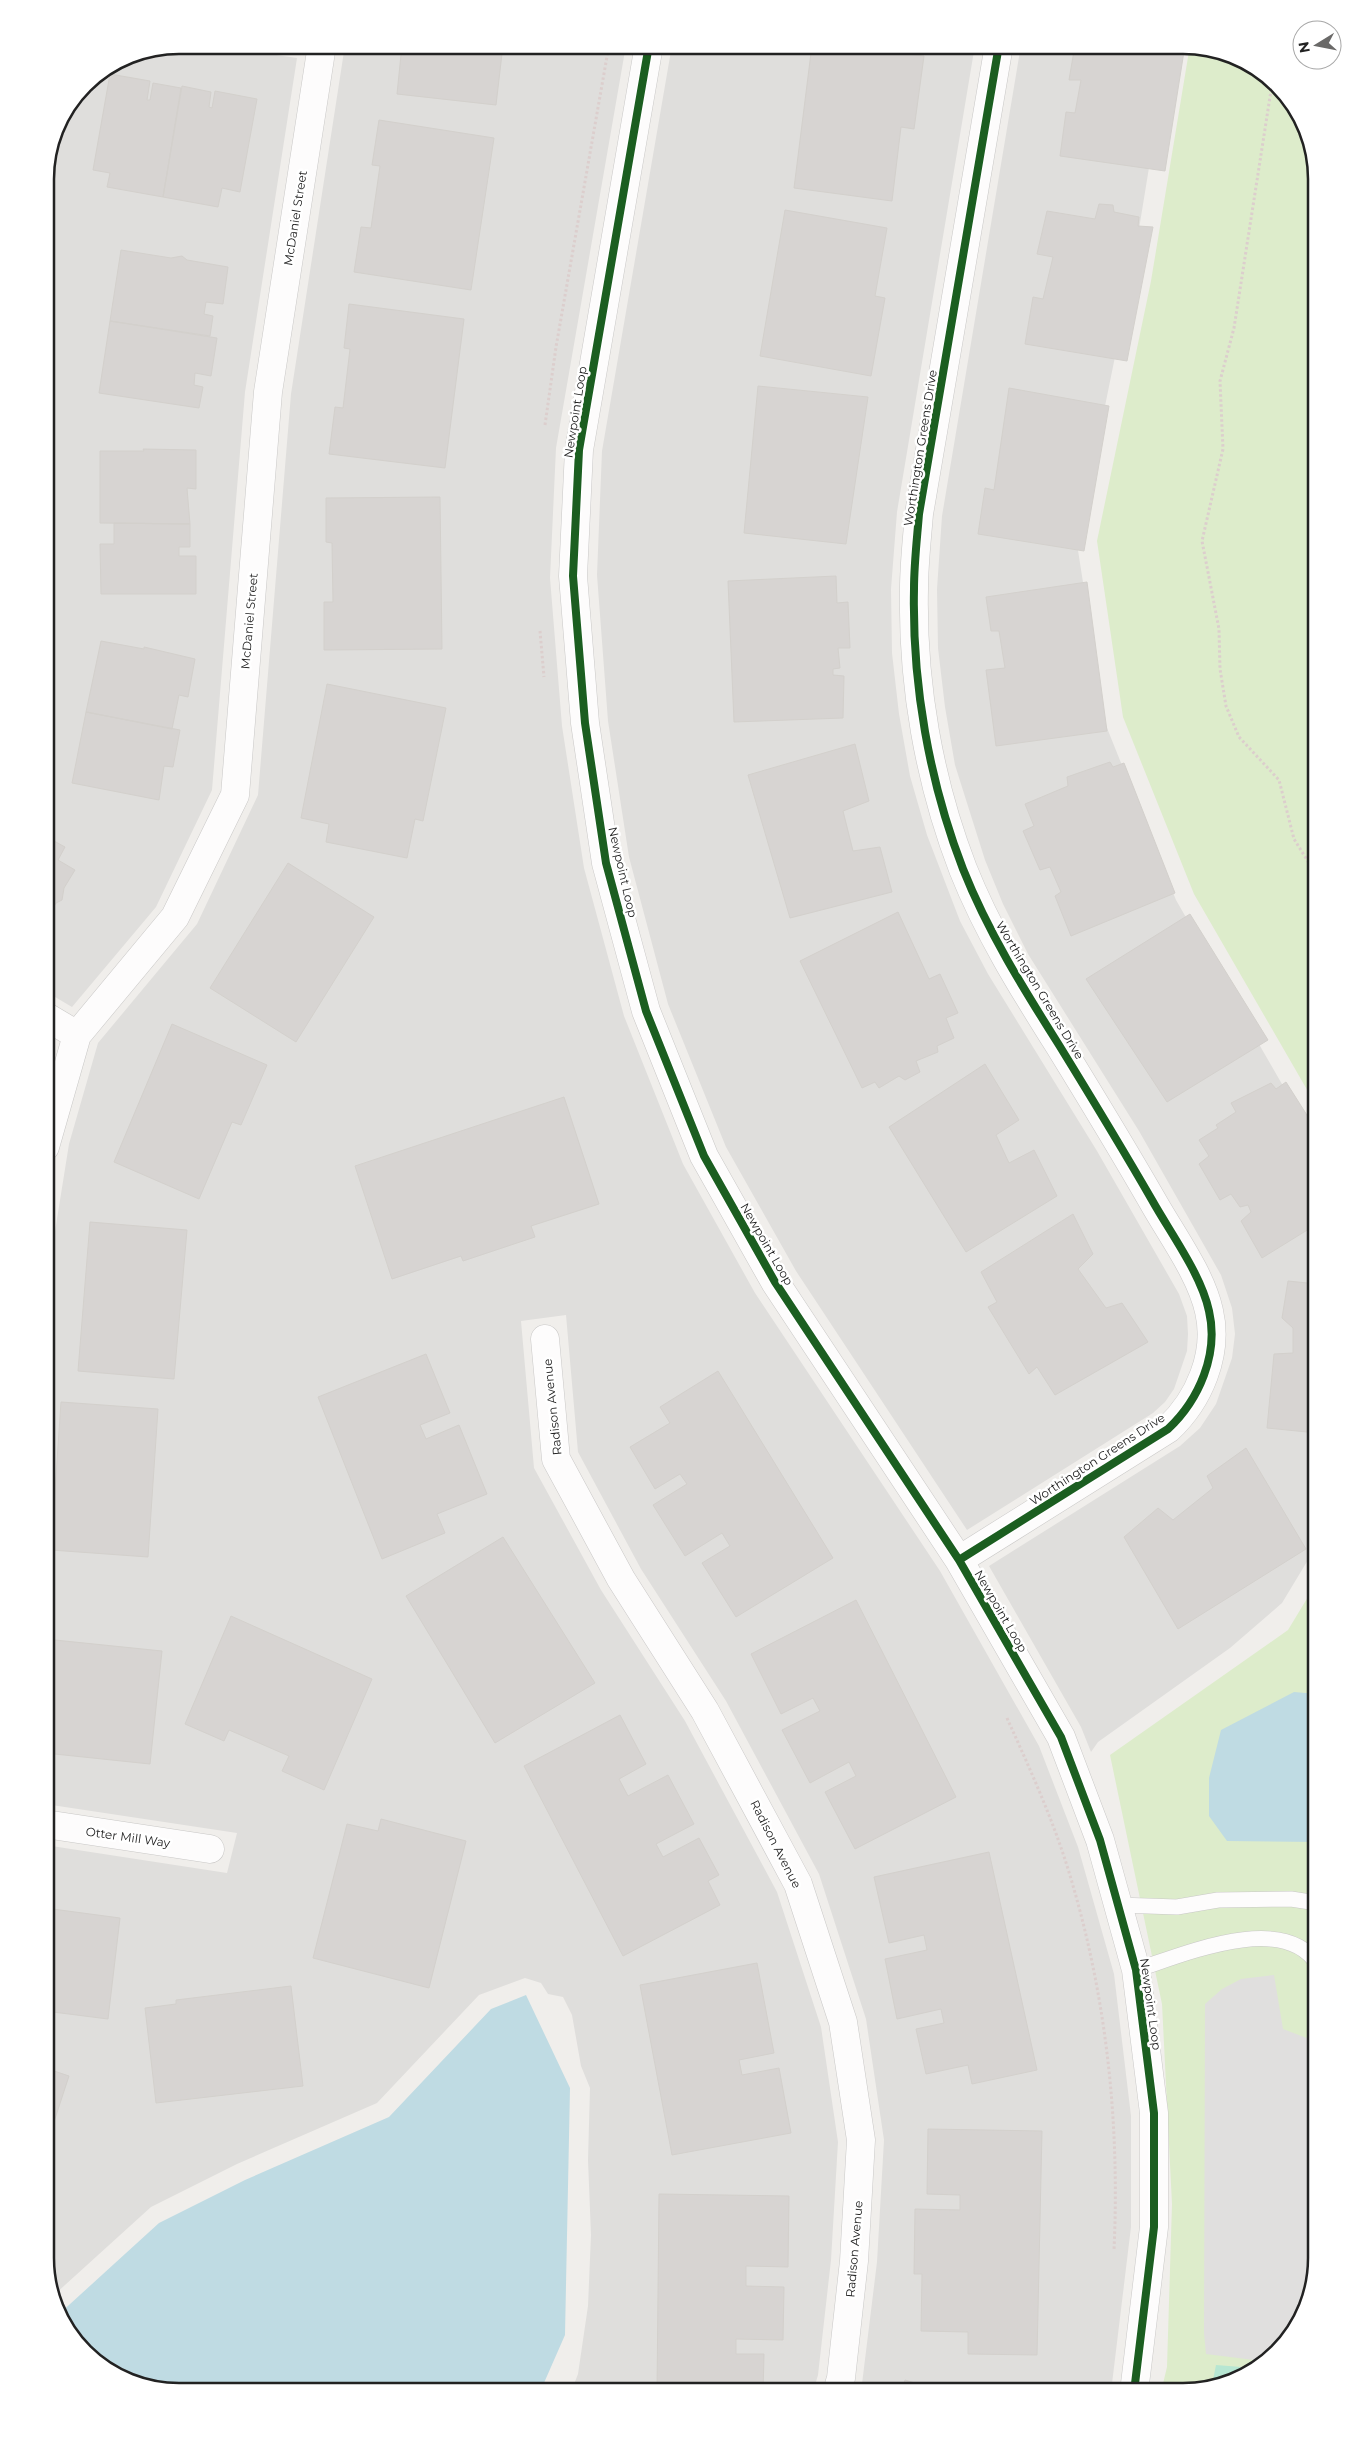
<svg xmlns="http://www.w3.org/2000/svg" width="1362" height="2437" viewBox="0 0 1362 2437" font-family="Montserrat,sans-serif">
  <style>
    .residential { fill: #dfdedc }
    .grass { fill: #ddeccb }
    .pitch { fill: #b7e6d2 }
    .parking { fill: #e0dfde }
    .water { fill: #bfdbe3 }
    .building { fill: #d7d4d2; stroke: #d3d0cc }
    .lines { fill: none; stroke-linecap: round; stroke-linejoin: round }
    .lane-casing { stroke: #c9c8c7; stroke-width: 16 }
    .street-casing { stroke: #c9c8c7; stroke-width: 29 }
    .path { stroke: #dccecd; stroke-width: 3; stroke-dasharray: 2.5 2.5; stroke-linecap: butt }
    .lane { stroke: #fdfcfc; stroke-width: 15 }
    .street { stroke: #fdfcfc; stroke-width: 28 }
    .cycleway-casing { stroke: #fff; stroke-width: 11 }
    .cycleway { stroke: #1b5e20; stroke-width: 8 }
    .labels { text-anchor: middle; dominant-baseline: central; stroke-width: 5; stroke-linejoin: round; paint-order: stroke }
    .street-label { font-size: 12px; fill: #222; stroke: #fff }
    .rim { fill: none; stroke: #222; stroke-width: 2.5 }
  </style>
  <rect width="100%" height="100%" fill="#f0eeeb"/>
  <path class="residential" d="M179 45H206L297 58 245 392 212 790 156 907 72 1007 45 991V171L59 120 85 84 128 55Z
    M345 45H626L556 448 550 578 562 726 584 868 624 1016 683 1164 755 1293 940 1571 1039 1746 1078 1847 1114 1974 1131 2116V2227L1111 2392H861L877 2262 884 2140 866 2019 819 1874 726 1701 641 1569 578 1452 566 1315 521 1321 534 1468 601 1590 685 1721 777 1892 821 2027 838 2142 831 2260 818 2375 813 2392H571L578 2374 588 2306 591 2235 588 2160 590 2088 581 2066 572 2015 563 1997 548 1994 541 1983 525 1978 479 1995 377 2103 237 2164 151 2207 54 2295 45 2258V1845L227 1873 237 1833 45 1804V1294L69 1144 98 1043 197 924 258 795 291 394Z
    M672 45H975L897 512 891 589 892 653 899 714 910 776 927 835 960 921 988 974 1097 1151 1179 1294 1187 1316 1188 1334 1187 1351 1174 1389 1165 1402 1153 1413 967 1530 796 1271 726 1147 668 1004 629 857 608 721 597 575 602 451Z
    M1021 45H1169L1131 278 1077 544 1105 723 1176 900 1317 1145V1545L1282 1603 1230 1648 1098 1742 1091 1752 1081 1727 989 1566 1180 1446 1200 1428 1216 1404 1232 1358 1235 1334 1232 1308 1221 1275 1139 1131 1028 954 1003 904 985 860 955 765 945 707 938 648 937 589 942 516Z"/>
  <path class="grass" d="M1190 45 1258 68 1303 120 1317 179V1107L1194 894 1123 717 1097 541 1151 281Z
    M1317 1582V2258L1295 2332 1242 2378 1183 2392H1161L1167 2367 1172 2204 1162 2004 1110 1755 1288 1630Z"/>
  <path class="pitch" d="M1216 2365 1254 2368 1242 2378 1212 2385Z"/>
  <path class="parking" d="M1274 1975 1283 2029 1317 2042V2258L1295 2332 1262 2361 1206 2354 1204 2333 1205 2004 1222 1989 1241 1979Z"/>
  <path class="water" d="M1294 1692 1317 1694V1842L1227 1841 1209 1816V1778L1221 1730Z
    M526 1995 570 2088 565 2335 540 2392H171L104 2369 59 2317 58 2315 159 2223 245 2180 389 2117 491 2009Z"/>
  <path class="building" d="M402 45H503L496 105 397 94Z
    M812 45H838L924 56 914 129 901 127 892 201 794 188Z
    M1075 45H1185L1165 171 1060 156 1066 112 1075 113 1081 80H1069Z
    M110 74 150 81 147 100H150L153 83 181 88 163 197 107 187 110 173 93 170Z
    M182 86 211 92 209 107 212 108 215 91 257 99 240 192 222 188 218 207 163 197Z
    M379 120 494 138 471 290 354 272 361 227 371 228 380 166 372 165Z
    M1099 204 1113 205 1114 212 1139 217 1138 226 1153 227 1127 361 1025 344 1033 297 1043 299 1053 257 1037 254 1047 211 1095 219Z
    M785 210 887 228 875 296 885 298 871 376 760 356Z
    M121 250 171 258 182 256 187 260 228 267 223 304 206 302 204 314 213 316 210 336 110 321Z
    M349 304 464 319 445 468 329 454 335 407 343 408 350 349 344 348Z
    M110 321 217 338 211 376 195 373 194 385 203 387 199 408 99 393Z
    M758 386 868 397 846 544 744 533Z
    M1009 388 1109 406 1084 551 978 534 985 488 994 490Z
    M143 449 196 450V489L187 488 190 524 100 523V451H144Z
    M440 497 442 649 324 650V602H333L332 543 326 542V498Z
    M114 523 190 524V547H179V556H196V594H101L100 544H114Z
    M836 576 837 603 848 602 850 648H838L840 668 833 669V675L844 676 843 718 734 722 728 581Z
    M1087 582 1107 731 996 746 986 670 1005 668 999 631H991L986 597Z
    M101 641 144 649V647L195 659 188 697 179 695 172 729 86 712Z
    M327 684 446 708 423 821 415 819 407 858 326 842 329 824 301 818Z
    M86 712 180 730 173 767 164 766 159 800 72 783Z
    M855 744 869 801 843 811 853 851 880 847 892 892 790 918 748 775Z
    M1110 762 1113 767 1124 763 1175 893 1071 936 1055 896 1061 892 1050 867 1040 870 1023 831 1034 826 1025 804 1068 786 1067 777Z
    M45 836 65 847 58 860 75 870 64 888 62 900 56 903 45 922Z
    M288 863 374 917 296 1042 210 988Z
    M898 912 929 979 940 974 958 1013 946 1018 954 1038 937 1046 938 1052 916 1061 920 1072 905 1080 899 1076 879 1088 875 1082 862 1088 800 961Z
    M1190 914 1268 1040 1167 1102 1086 979Z
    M172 1024 267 1065 241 1125 232 1122 199 1199 114 1162Z
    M985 1064 1019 1120 996 1135 1009 1163 1034 1150 1057 1196 966 1252 889 1127Z
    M1286 1082 1317 1131V1224L1262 1258 1241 1221 1251 1212 1248 1205 1240 1207 1231 1194 1220 1200 1199 1164 1209 1156 1199 1140 1218 1128 1216 1125 1236 1112 1231 1103 1271 1083 1276 1089Z
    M564 1097 599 1204 531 1226 535 1237 463 1261 461 1256 392 1279 355 1166Z
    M1073 1214 1093 1254 1078 1269 1106 1308 1122 1303 1148 1342 1055 1395 1037 1367 1029 1374 988 1307 997 1302 981 1272Z
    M90 1222 187 1230 174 1379 78 1371Z
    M1288 1281 1317 1284V1433L1267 1428 1274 1354 1293 1353V1328L1282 1318Z
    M426 1354 450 1413 420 1425 426 1439 459 1425 487 1494 437 1514 445 1533 382 1559 318 1397Z
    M718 1371 833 1558 736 1617 702 1563 730 1546 722 1533 685 1556 653 1505 687 1484 680 1474 655 1489 630 1447 670 1423 660 1407Z
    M61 1402 158 1409 148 1557 51 1550Z
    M1246 1448 1306 1549 1178 1629 1124 1537 1158 1508 1173 1520 1213 1488 1207 1476Z
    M503 1537 595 1683 495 1743 406 1596Z
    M856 1600 956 1797 855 1849 825 1792 856 1776 849 1762 810 1783 782 1730 820 1711 813 1698 781 1714 751 1654Z
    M231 1616 372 1679 324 1790 282 1771 289 1756 229 1730 224 1741 185 1724Z
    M45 1639 162 1651 150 1764 45 1753Z
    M620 1715 646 1764 619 1779 628 1796 668 1775 694 1824 656 1844 663 1857 699 1838 719 1875 708 1881 720 1905 623 1956 524 1766Z
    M381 1819 466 1841 429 1988 313 1958 347 1824 378 1831Z
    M989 1852 1037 2070 972 2084 968 2065 926 2074 916 2029 944 2023 941 2009 897 2019 885 1959 927 1950 924 1935 889 1943 874 1877Z
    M45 1908 120 1918 108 2019 45 2011Z
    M757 1963 774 2053 739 2060 742 2075 779 2068 791 2133 672 2155 640 1985Z
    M291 1986 303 2086 156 2103 145 2008 176 2004V2000Z
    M45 2068 69 2076 45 2149Z
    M928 2129 1042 2131 1037 2355 968 2354V2332L921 2331 922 2274H914L915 2209 960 2210V2195L927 2194Z
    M659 2194 789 2196 788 2267 746 2266V2286L784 2287 783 2340 736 2339V2354H764L763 2392H657Z
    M905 2380 944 2392H901Z"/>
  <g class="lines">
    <defs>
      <path id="lane" d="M1118 1905 1177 1907 1218 1900 1291 1899 1317 1903
        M1136 1970C1182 1955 1284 1911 1317 1964"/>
      <path id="street" d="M649 45 579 450 573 576 585 723 606 863 646 1011 704 1156 775 1282 959 1560 1061 1737 1100 1840 1136 1970 1154 2113V2227L1134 2392
        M45 1016 77 1035
        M45 1147 77 1035 175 917 235 795 268 392 322 45
        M545 1339 556 1459 621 1579 705 1711 798 1884 843 2022 861 2140 854 2261 841 2378 837 2392
        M959 1560 1168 1429C1199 1400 1219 1354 1209 1311 1201 1274 1171 1234 1152 1200 1122 1148 1091 1097 1059 1045 1023 988 988 932 963 869 929 781 912 684 914 589 914 564 917 539 919 514L999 45
        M45 1824 210 1849"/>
    </defs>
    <use href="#lane" class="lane-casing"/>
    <use href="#street" class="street-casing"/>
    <path class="path" d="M1272 84 1234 328 1220 381 1223 449 1202 541 1219 629 1220 669 1226 706 1239 737 1279 780 1294 839 1317 876
      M545 425 556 347 609 45
      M540 631 544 677
      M1007 1718C1029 1767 1052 1817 1068 1869 1106 1992 1120 2121 1114 2250"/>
    <use href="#lane" class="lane"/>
    <use href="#street" class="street"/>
    <defs>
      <path id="cycleway" d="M649 45 579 450 573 576 585 723 606 863 646 1011 704 1156 775 1282 959 1560 1061 1737 1100 1840 1136 1970 1154 2113V2227L1134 2392
        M959 1560 1168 1429C1199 1400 1219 1354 1209 1311 1201 1274 1171 1234 1152 1200 1122 1148 1091 1097 1059 1045 1023 988 988 932 963 869 929 781 912 684 914 589 914 564 917 539 919 514L999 45"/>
    </defs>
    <use href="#cycleway" class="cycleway-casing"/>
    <use href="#cycleway" class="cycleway"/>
  </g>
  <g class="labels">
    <g class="street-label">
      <text transform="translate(295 218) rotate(-81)">McDaniel Street</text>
      <text transform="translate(575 412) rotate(-81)">Newpoint Loop</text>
      <text transform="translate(920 448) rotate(-81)">Worthington Greens Drive</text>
      <text transform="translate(249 621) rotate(-85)">McDaniel Street</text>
      <text transform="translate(623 872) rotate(77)">Newpoint Loop</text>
      <text transform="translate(1040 990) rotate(59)">Worthington Greens Drive</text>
      <text transform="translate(767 1244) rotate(60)">Newpoint Loop</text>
      <text transform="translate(552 1407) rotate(-96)">Radison Avenue</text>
      <text transform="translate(1097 1459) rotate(-33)">Worthington Greens Drive</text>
      <text transform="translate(1001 1611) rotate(60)">Newpoint Loop</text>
      <text transform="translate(128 1837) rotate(8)">Otter Mill Way</text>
      <text transform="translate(776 1844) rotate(63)">Radison Avenue</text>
      <text transform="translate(1151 2004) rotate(82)">Newpoint Loop</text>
      <text transform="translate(854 2249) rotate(-85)">Radison Avenue</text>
    </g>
  </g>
  <path d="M0 0H1362V2437H0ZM179 54H1183A125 125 0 0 1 1308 179V2258A125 125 0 0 1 1183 2383H179A125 125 0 0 1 54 2258V179A125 125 0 0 1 179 54Z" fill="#fff" fill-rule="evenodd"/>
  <path class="rim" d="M179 54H1183A125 125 0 0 1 1308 179V2258A125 125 0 0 1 1183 2383H179A125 125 0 0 1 54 2258V179A125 125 0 0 1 179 54Z"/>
  <g transform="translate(1317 45) rotate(260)"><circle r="24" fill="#ffffff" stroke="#a7a7a7"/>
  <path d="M0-4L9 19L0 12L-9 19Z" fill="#6a6968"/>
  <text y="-8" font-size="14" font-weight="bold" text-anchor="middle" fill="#222222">N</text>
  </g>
</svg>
